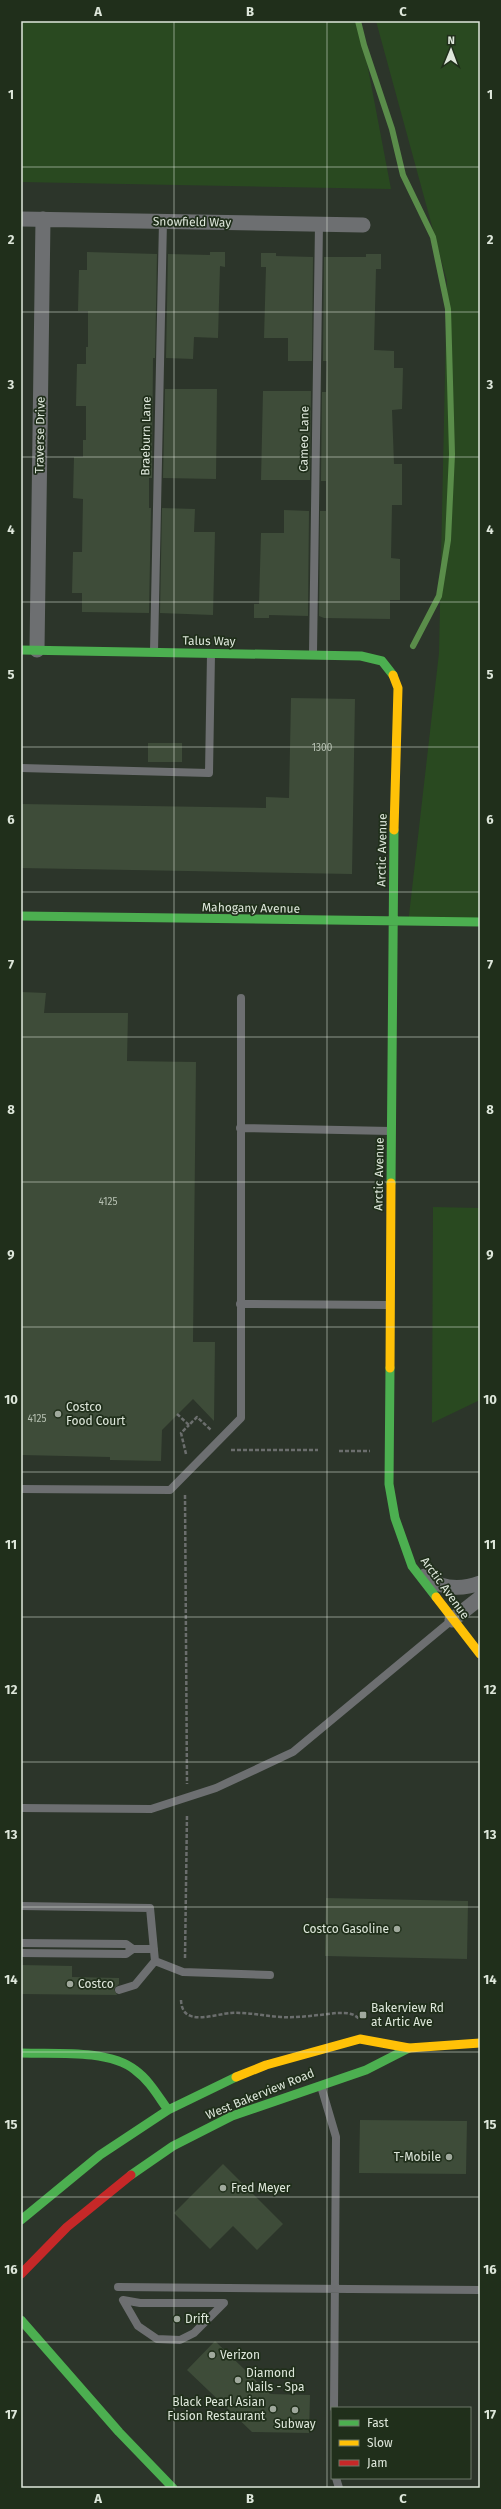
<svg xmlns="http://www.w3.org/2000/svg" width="501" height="2509" viewBox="0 0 501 2509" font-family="'Fira Sans',sans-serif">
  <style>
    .green { fill: #294920 }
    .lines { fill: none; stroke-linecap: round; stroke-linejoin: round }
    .stream { stroke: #5a8d4a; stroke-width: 6 }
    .building { fill: #3e4c39 }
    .path { stroke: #6b6e6d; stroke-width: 2.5; stroke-dasharray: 4 2; stroke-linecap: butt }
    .lane { stroke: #6d6f71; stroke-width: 8 }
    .street { stroke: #6d6f71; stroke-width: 15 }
    .fast { stroke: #4caf50; stroke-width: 9 }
    .slow { stroke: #ffc107; stroke-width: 9 }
    .jam { stroke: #c62828; stroke-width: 9 }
    .grid { fill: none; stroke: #dee7db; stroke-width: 1; stroke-opacity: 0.55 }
    .poi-dot { fill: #a0a99d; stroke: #202f1b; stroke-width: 1.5 }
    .labels { text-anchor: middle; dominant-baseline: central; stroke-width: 3.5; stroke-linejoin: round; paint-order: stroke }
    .number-label { font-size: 10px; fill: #b6c0b2 }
    .street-label { font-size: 12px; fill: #dee7db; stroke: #202f1b }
    .poi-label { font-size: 12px; fill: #dee7db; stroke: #202f1b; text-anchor: start }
    .neatline { fill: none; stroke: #dee7db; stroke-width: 1.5 }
    .grid-label { font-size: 13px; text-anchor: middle; font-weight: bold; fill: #dee7db }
  </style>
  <rect width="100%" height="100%" fill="#2c352a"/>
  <path class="green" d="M21 21H359L391 189 21 182Z
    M376 21H480V924H408L439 653 447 281Z
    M433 1207 480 1208V1400L432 1423Z"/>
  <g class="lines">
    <path class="stream" d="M358 21 364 45 392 129 403 175 433 237 448 309 452 454 448 540 439 596 413 646"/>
  </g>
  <path class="building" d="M87 252 157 254 155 358H153L152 478H149V508H151L149 613 82 612V593H72L73 552H82L83 499 73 498 74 457H83V440H86V406H76L77 364H86V347H88V311H78L79 270H87Z
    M210 252H225V267L220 266 218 338 194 337 193 359 166 358 168 254 210 255Z
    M261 253H276V256L313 257 312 361H288V338H264L266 267H261Z
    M366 254H381V269H376L374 350 394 351V368H403L402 409 392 410 394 464H402V505H392L391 558 400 559V600H390V619L324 618 319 616 320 511H326V481H321L322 392H326L327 361H323L324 257H366Z
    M165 389H217L216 479 163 478Z
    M263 391H311L310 480H261Z
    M162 508 195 509 194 532H215L213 615 160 613Z
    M284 510 309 511 308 616 269 615V618H254V604H259L261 533H284Z
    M291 698 355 699 352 874 21 868V804L266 808V797L289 798Z
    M148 743H182V762H148Z
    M21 992 46 993 44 1013H128L127 1061 196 1062 193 1342H215L214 1421 193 1399 162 1430 161 1461 110 1460V1457L21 1455Z
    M326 1898 468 1901 467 1959 325 1956Z
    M21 1965 72 1966V1977L119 1978V1984L114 1989 117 1995 21 1994Z
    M360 2120 467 2121 466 2174 359 2173Z
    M223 2164 283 2224 257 2250 233 2226 210 2249 174 2213Z
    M215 2341 270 2394 310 2395 309 2433 252 2432 187 2370Z"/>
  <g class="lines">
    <path class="path" d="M177 1414 189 1425 197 1417 211 1430
      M231 1450H318
      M339 1451H370
      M186 1454 181 1433 189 1425
      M185 1495 187 1784
      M185 1958 187 1814
      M181 2000C182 2028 214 2014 231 2013 248 2012 264 2016 281 2017 299 2018 318 2015 336 2013 344 2013 353 2012 359 2019"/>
    <path class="lane" d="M154 651 163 221
      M313 653 319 224
      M21 768 209 773 211 654
      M240 1128 391 1131
      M240 1304 389 1305
      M21 1489 170 1490 241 1418V998
      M21 1808 151 1809 216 1788 293 1752 452 1620
      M21 1906 150 1908 155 1961 183 1972 270 1975
      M21 1943 126 1944 133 1949H154
      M21 1953 126 1954 133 1949
      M119 1990 135 1985 155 1961
      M321 2086 336 2137 334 2408
      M118 2287 480 2290
      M123 2300 140 2303H224L194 2333 180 2340 157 2339 138 2326Z
      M336 2478 339 2488"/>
    <path class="street" d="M21 219 363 225
      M37 650 43 219
      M425 1576C441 1589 461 1590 480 1583
      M452 1620 480 1598"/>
    <path class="fast" d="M21 650 361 656 382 661 393 675
      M21 916 480 922
      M391 1183 394 830
      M390 1368 389 1484 395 1518 412 1566 436 1597
      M21 2053C53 2054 109 2049 135 2070 149 2080 158 2096 168 2110
      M131 2175 173 2146 232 2116 366 2070 409 2048
      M21 2220 100 2155 168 2110 236 2077
      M21 2320 119 2432 173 2488"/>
    <path class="slow" d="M393 675 398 688 394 830
      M390 1368 391 1183
      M436 1597 480 1654
      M236 2077 266 2065 360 2039 409 2048 480 2043"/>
    <path class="jam" d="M21 2274 67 2227 131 2175"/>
  </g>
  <path class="grid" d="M174 21V2488M327 21V2488M21 167H480M21 312H480M21 457H480M21 602H480M21 747H480M21 892H480M21 1037H480M21 1182H480M21 1327H480M21 1472H480M21 1617H480M21 1762H480M21 1907H480M21 2052H480M21 2197H480M21 2342H480"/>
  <g class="poi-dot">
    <circle cx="58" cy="1414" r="4"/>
    <circle cx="397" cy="1929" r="4"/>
    <circle cx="70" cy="1984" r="4"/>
    <rect x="359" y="2011" width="8" height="8" rx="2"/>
    <circle cx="449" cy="2157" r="4"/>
    <circle cx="223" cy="2188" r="4"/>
    <circle cx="177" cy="2319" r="4"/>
    <circle cx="212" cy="2355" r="4"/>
    <circle cx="238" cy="2380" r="4"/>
    <circle cx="273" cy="2409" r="4"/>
    <circle cx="295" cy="2410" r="4"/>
  </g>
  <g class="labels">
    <g class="number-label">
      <text x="322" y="748">1300</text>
      <text x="108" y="1202">4125</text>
      <text x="37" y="1419">4125</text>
    </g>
    <g class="street-label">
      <text transform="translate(192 222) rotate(1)">Snowfield Way</text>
      <text transform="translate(40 435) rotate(-89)">Traverse Drive</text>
      <text transform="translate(146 436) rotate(-89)">Braeburn Lane</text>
      <text transform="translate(304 439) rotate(-89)">Cameo Lane</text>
      <text transform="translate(209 641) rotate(1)">Talus Way</text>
      <text transform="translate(382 850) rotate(-89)">Arctic Avenue</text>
      <text transform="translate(251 908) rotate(1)">Mahogany Avenue</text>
      <text transform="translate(379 1174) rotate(-89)">Arctic Avenue</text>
      <text transform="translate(445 1588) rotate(54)">Arctic Avenue</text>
      <text transform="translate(260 2094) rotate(-22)">West Bakerview Road</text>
    </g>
    <g class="poi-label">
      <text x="66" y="1407">Costco<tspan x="66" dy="14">Food Court</tspan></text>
      <text x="389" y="1929" text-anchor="end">Costco Gasoline</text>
      <text x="78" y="1984">Costco</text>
      <text x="371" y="2008">Bakerview Rd<tspan x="371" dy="14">at Artic Ave</tspan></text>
      <text x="441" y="2157" text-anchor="end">T-Mobile</text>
      <text x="231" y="2188">Fred Meyer</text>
      <text x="185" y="2319">Drift</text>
      <text x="220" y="2355">Verizon</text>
      <text x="246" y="2373">Diamond<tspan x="246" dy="14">Nails - Spa</tspan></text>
      <text x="265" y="2402" text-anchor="end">Black Pearl Asian<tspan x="265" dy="14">Fusion Restaurant</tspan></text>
      <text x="295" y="2424" text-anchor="middle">Subway</text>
    </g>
  </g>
  <rect width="501" height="2509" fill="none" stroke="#202f1b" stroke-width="44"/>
  <rect x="331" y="2407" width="140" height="72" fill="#202f1b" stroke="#6c7968"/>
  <rect x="339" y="2420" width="20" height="6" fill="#4caf50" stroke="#6c7968"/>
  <text x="367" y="2427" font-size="12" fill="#dee7db">Fast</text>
  <rect x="339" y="2440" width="20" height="6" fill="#ffc107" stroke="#6c7968"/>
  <text x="367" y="2447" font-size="12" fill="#dee7db">Slow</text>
  <rect x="339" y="2460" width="20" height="6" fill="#c62828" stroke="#6c7968"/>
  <text x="367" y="2467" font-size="12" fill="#dee7db">Jam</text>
  <g transform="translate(451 50) rotate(1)" stroke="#202f1b" stroke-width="3" paint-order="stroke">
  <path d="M0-3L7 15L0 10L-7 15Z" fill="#dee7db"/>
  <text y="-6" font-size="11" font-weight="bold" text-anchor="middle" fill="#dee7db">N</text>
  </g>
  <rect x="22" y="22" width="457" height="2465" class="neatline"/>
  <g class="grid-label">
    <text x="98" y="16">A</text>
    <text x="250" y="16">B</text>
    <text x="403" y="16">C</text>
    <text x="11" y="99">1</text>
    <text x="490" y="99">1</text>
    <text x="11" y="244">2</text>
    <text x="490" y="244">2</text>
    <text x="11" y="389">3</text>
    <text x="490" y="389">3</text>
    <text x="11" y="534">4</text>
    <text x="490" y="534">4</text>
    <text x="11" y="679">5</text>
    <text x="490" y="679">5</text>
    <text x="11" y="824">6</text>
    <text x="490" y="824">6</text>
    <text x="11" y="969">7</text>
    <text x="490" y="969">7</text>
    <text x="11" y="1114">8</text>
    <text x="490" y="1114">8</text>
    <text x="11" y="1259">9</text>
    <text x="490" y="1259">9</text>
    <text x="11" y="1404">10</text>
    <text x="490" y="1404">10</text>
    <text x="11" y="1549">11</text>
    <text x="490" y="1549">11</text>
    <text x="11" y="1694">12</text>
    <text x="490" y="1694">12</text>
    <text x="11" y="1839">13</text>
    <text x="490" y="1839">13</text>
    <text x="11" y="1984">14</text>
    <text x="490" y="1984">14</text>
    <text x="11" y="2129">15</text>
    <text x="490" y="2129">15</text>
    <text x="11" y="2274">16</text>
    <text x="490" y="2274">16</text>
    <text x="11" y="2419">17</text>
    <text x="490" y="2419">17</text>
    <text x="98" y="2503">A</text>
    <text x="250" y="2503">B</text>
    <text x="403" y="2503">C</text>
  </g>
</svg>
